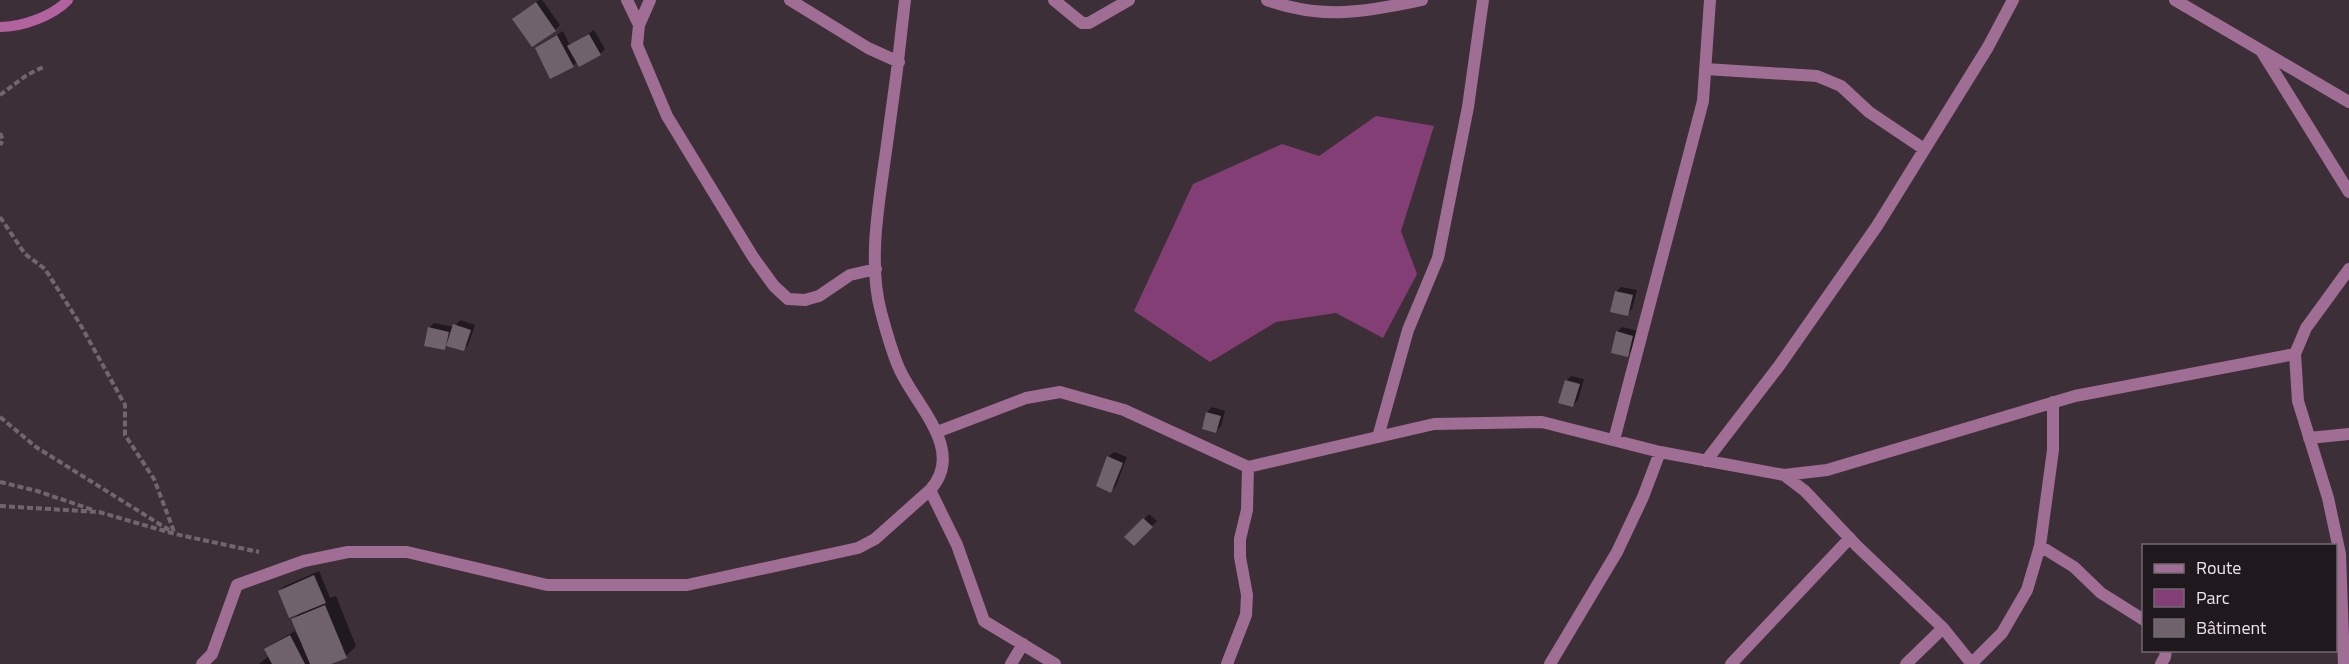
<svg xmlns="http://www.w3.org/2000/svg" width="2349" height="664" viewBox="0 0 2349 664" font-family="'Titillium Web',sans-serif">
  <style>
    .green { fill: #833f75 }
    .shadow { fill: #0007 }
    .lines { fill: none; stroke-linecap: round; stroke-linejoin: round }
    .stream { stroke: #b1629f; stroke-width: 10 }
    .building { fill: #70626c }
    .path { stroke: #71666e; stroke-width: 4; stroke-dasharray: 6 3; stroke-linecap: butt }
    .minor { stroke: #a06d94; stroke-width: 12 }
  </style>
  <rect width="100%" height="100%" fill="#3c2f38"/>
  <path class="green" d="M1376 116 1434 126 1401 231 1417 274 1383 338 1336 313 1276 322 1210 362 1134 311 1193 184 1282 144 1319 156Z"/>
  <path class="shadow" d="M539 0H542L560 25 555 30 519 14Z
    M594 30 605 49 600 54 577 61 573 66 536 48 563 31 570 46Z
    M1621 287 1637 290 1632 309 1627 314 1616 292Z
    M460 320 475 325 468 345 463 350 448 345 445 349 429 328 434 323 454 327Z
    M1622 327 1638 331 1632 350 1627 355 1617 332Z
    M1571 376 1584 379 1578 400 1573 405 1566 381Z
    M1212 407 1225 411 1221 426 1216 431 1204 428 1207 412Z
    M1114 452 1127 457 1116 486 1111 491 1108 457Z
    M1149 514 1157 521 1134 544 1127 537Z
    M319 571 330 598 336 596 356 646 346 656 327 664H259L269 656 266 650 271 645 295 631 298 637 300 636 293 619 301 612 279 591 285 586Z"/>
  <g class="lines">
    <path class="stream" d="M0 27C22 27 53 16 68 0"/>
  </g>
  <path class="building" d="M536 2 556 31 532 47 512 19Z
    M589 34 601 55 579 67 567 46Z
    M557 35 574 67 550 79 535 48Z
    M1615 291 1633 295 1628 316 1610 312Z
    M453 324 471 330 464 351 446 346Z
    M428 327 449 332 445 350 424 346Z
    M1616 331 1633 336 1628 357 1611 353Z
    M1565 380 1580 384 1573 407 1558 403Z
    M1206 412 1221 416 1216 433 1202 429Z
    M1107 456 1123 463 1111 493 1096 486Z
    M1143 518 1153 527 1134 546 1124 537Z
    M314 575 326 603 289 618 278 591Z
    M325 605 347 658 331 664H310L291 619Z
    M290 635 305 664H272L264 649Z"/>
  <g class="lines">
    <path class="path" d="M0 95 27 75 43 67
      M0 133 3 140 0 145
      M0 217 25 254 45 269 80 324 125 405V435L154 479 175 534
      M0 417 36 447 169 530
      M0 482 37 491 93 510
      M0 506 99 512 175 534 259 552"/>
    <path class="minor" d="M627 0 639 25
      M650 0 639 25 637 45 667 116 753 257 774 286 788 299 805 300 819 296 850 275 876 269
      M790 0 868 48 899 62
      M1054 0 1082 23H1089L1129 0
      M1267 0C1322 20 1367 12 1422 0
      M2175 0 2349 102
      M2262 52 2349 192
      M1706 69 1817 76 1841 86 1869 112 1924 149
      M937 432 1026 398 1060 392 1124 410 1248 467 1434 424 1542 422 1660 452 1784 475 1827 470 2075 396 2295 354
      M1378 437 1408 330 1438 258 1468 107 1483 0
      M2309 438 2349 434
      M1614 440 1703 101 1710 0
      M1706 461 1779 366 1877 226 1988 47 2013 0
      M1784 475 1805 491 1857 546 1943 628 1972 664
      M930 490 957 545 984 621 1055 664
      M2040 546 2074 567 2101 593 2144 620
      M202 664 212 654 237 585 304 561 348 552H407L547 585H687L858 548 875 539 930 490C967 450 914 404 899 368 891 350 886 330 881 312 867 260 880 197 887 144 894 96 900 48 905 0
      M1011 664 1023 644
      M1227 664 1246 615 1247 595 1240 557V539L1247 510 1248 467
      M1550 664 1617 552 1643 497 1660 452
      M1731 664 1850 538
      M1906 664 1943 628
      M1971 664 2002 633 2027 590 2040 546 2053 450V402
      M2161 664 2165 657 2166 650
      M2344 664 2340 554 2328 498 2298 401 2295 354 2306 328 2349 269"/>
  </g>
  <rect x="2142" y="544" width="195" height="108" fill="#1f191d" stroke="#716a6f" stroke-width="1.5"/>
  <rect x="2154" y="564" width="30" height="9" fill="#a06d94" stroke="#716a6f" stroke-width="1.5"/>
  <text x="2196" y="574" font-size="18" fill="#ede4ea">Route</text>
  <rect x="2154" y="589" width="30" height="18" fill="#833f75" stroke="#716a6f" stroke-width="1.5"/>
  <text x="2196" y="604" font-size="18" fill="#ede4ea">Parc</text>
  <rect x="2154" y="619" width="30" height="18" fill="#70626c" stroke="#716a6f" stroke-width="1.5"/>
  <text x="2196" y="634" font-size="18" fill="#ede4ea">Bâtiment</text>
</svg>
